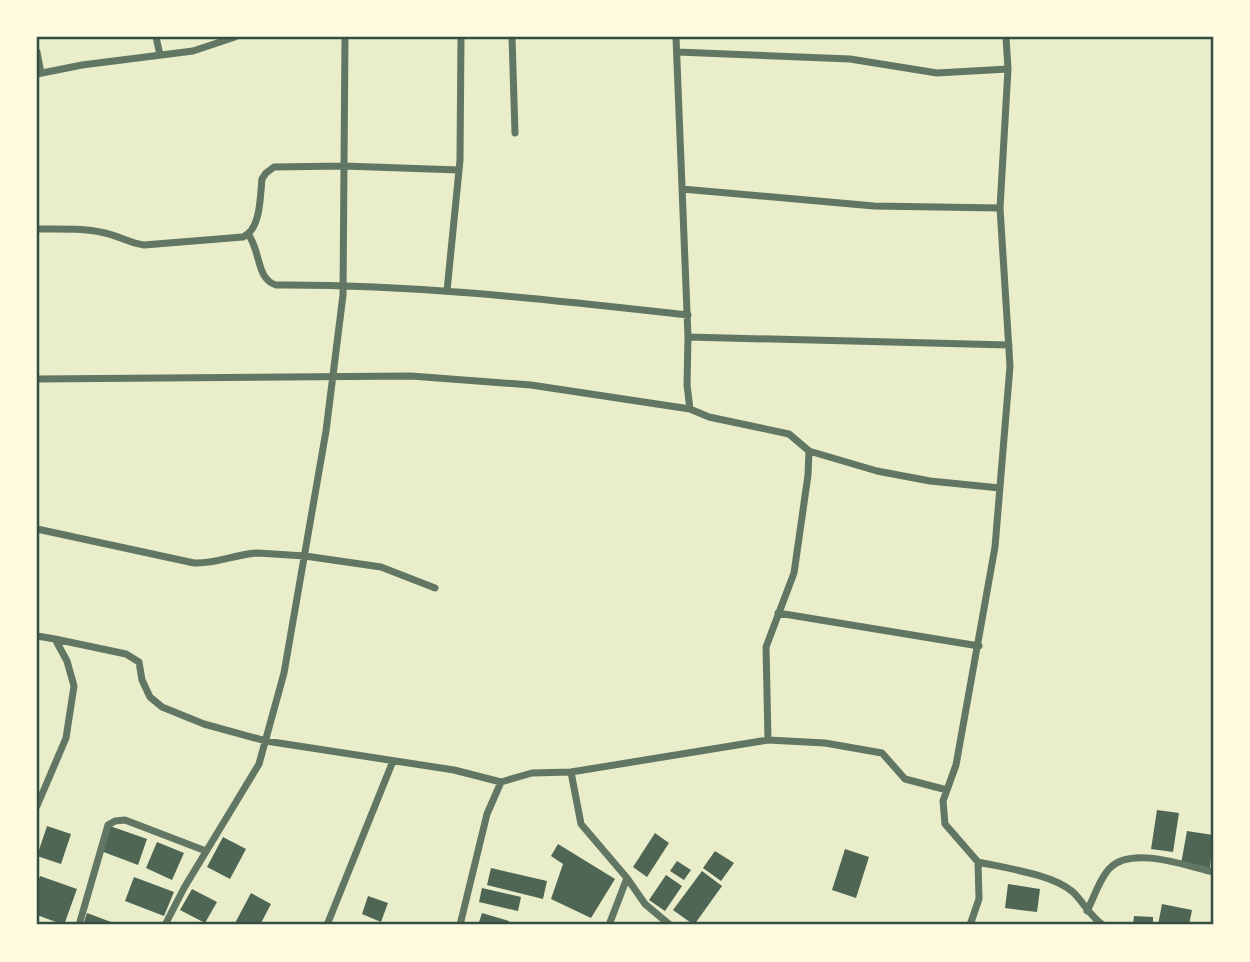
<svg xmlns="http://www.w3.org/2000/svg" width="1250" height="962" viewBox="0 0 1250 962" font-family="Cabin,sans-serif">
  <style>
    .building { fill: #4f6655 }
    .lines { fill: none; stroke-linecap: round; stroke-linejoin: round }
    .minor { stroke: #617663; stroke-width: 7 }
    .neatline { fill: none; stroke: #344e41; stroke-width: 2.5 }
  </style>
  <rect width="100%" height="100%" fill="#e9edc9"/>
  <path class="building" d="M1157 810 1179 813 1173 852 1151 849Z
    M47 826 71 834 61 864 37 856Z
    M110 826 147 839 138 865 101 851Z
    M1187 831 1213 835 1210 869 1181 864Z
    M655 833 669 843 647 877 633 867Z
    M223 837 246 849 230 879 207 867Z
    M157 842 184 853 172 880 146 868Z
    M558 844 615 879 591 918 551 899 563 864 551 856Z
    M845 849 869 857 856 898 832 890Z
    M715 851 734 863 721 881 703 868Z
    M677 861 691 870 684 880 670 871Z
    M491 868 547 881 543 899 487 885Z
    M702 871 722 886 694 925 673 910Z
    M666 875 682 886 665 911 649 900Z
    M40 876 77 889 64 925 37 915V885Z
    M134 877 174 892 164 916 125 901Z
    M1008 884 1040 889 1037 912 1005 908Z
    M482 888 521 897 518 911 479 902Z
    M192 889 217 902 205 923 180 910Z
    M251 893 271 904 260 925H234Z
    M368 896 388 903 381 922 362 914Z
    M1162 904 1192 910 1189 925H1158Z
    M87 913 119 925H83Z
    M482 913 509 921 508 925H478Z
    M1134 916 1153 917V925H1133Z"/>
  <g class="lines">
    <path class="minor" d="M156 37 160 55
      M512 37 515 133
      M676 37 688 337 687 385 690 409 709 417 789 434 809 451 808 475 794 573 766 647 768 740
      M37 52 41 73
      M677 52 850 59 937 73 1008 69
      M37 74 82 65 193 51 235 37
      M682 189 874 206 1000 208
      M37 229C59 229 83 228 105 233 119 236 129 243 144 245L243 237C261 229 260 197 262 179L266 173 274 167 344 166 459 170
      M248 234C261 251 256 279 276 285 414 284 551 300 688 315
      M447 291 460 160 461 37
      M688 337 1009 345
      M37 379 411 376 531 385 690 409
      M809 451 877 471 930 481 1000 488
      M37 529 194 563C217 564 236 554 258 553L305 556 381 567 435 588
      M778 613 979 646
      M37 636 55 639 67 661 74 686 66 738 37 806
      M55 639 126 654 139 662 142 680 150 697 162 707 204 724 266 741 454 770 501 782
      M571 772 768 740 825 743 882 753 905 779 947 790
      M978 862C1005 868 1052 874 1073 892 1084 903 1090 916 1103 925
      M1087 911C1094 898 1100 877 1111 867 1133 846 1187 866 1213 872
      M79 925 108 825 115 821 125 820 206 851
      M165 925 184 888 259 764 284 673 326 431 343 295 345 37
      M327 925 393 761
      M460 925 487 814 501 782 532 773 571 772 581 824 627 878 645 904 670 925
      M609 925 627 878
      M970 925 979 899 978 862 945 824 943 801 956 765 995 547 1010 366 1000 208 1008 69 1006 37"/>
  </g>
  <rect width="1250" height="962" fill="none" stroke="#fefae0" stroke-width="77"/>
  <rect x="38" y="38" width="1174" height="885" class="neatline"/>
</svg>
